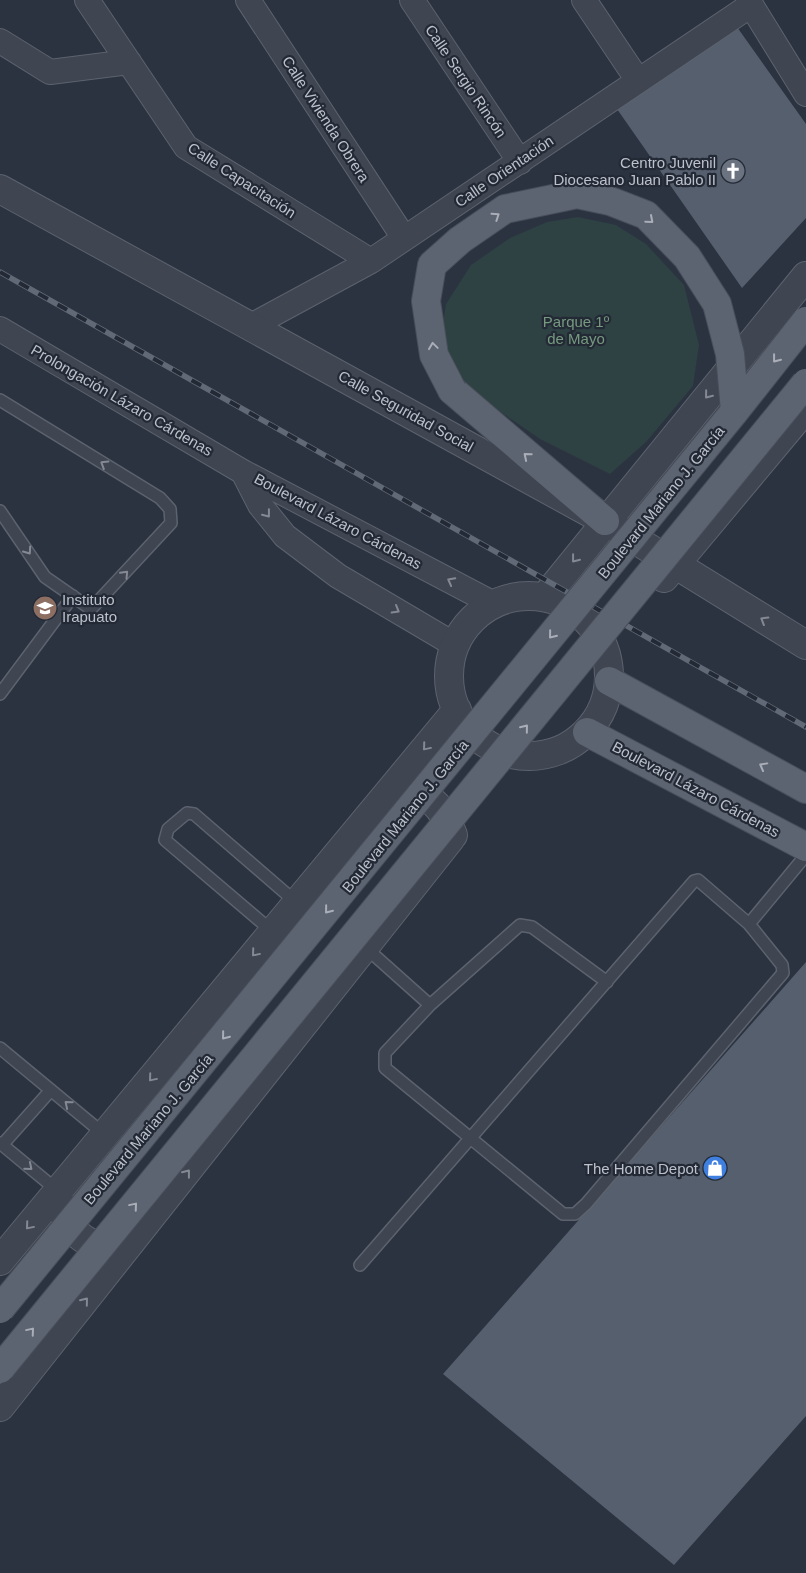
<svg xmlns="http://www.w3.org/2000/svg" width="806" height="1573" viewBox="0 0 806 1573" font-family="Arial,sans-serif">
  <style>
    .green { fill: #2e4143 }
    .building { fill: #565f6e }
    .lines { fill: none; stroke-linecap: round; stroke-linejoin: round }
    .service-casing { stroke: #5d636e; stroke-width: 14 }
    .minor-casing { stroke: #5d636e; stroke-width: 26 }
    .tertiary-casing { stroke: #5d636e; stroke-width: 30 }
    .primary-casing { stroke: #484e5a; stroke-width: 30 }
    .service { stroke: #3f4551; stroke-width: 11 }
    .minor { stroke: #3f4551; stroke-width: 24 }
    .tertiary { stroke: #3f4551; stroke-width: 28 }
    .primary { stroke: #5d6471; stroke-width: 28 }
    .rail-casing { stroke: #616977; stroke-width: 5.5 }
    .rail { stroke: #232a36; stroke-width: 4; stroke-dasharray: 11; stroke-linecap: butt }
    .primary-bridge-casing { stroke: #484e5a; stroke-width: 30; stroke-linecap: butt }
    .primary-bridge { stroke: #5d6471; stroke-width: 28 }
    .oneway { stroke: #a9aeb9 }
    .oneway2 { stroke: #848994 }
    .labels { text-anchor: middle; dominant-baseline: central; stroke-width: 4.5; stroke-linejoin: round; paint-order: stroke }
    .street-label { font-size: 15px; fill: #bcc1cb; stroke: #232a36 }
    .poi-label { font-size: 15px; fill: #bcc1cb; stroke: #232a36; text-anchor: end }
    .park-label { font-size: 15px; fill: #76997f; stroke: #232a36 }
  </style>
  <rect width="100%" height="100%" fill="#2b3341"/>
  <path class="green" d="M578 217 616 225 646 244 684 285 699 345 693 386 646 442 610 474 540 439 470 391 453 368 442 328 446 304 471 265 510 238 547 222Z"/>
  <path class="building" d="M737 27 806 124V218L742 288 617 109Z
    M806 962V1416L674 1565 443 1374Z"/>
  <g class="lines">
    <defs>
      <path id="service" d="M0 400 160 498 170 509 171 523 91 609 45 577 0 511
        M0 694 73 596
        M273 932 165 840 168 829 187 813 194 814 297 903
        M365 947 430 1005
        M607 982 532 927 520 925 430 1005 385 1053V1068L563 1214H575L586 1204 783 973 782 965 749 924
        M0 1048 105 1135
        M0 1143 58 1191
        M2 1145 51 1090
        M360 1265 694 881 698 880 749 924 806 855"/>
      <path id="minor" d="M87 0 186 147 371 261
        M248 0 404 238
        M412 0 520 162
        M584 0 637 79
        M748 0 806 94
        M0 41 50 72 129 62
        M251 326 371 261 751 5
        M0 329 243 472 494 604
        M243 472 260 505 285 536 338 576 455 645"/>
      <path id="tertiary" d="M0 189 605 521 806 645
        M664 578 806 408
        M449 676a80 80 0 1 1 160 0a80 80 0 1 1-160 0Z
        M545 597 806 276
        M400 790C432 794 442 806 453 835
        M60 1202C66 1234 93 1250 123 1251
        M0 1261 457 710
        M0 1407 451 838"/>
      <path id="primary" d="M452 390 605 521
        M609 681 806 789
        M587 732 806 847"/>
    </defs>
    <use href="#service" class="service-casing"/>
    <use href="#minor" class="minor-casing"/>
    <use href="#tertiary" class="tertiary-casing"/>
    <use href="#primary" class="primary-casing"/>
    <use href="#service" class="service"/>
    <use href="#minor" class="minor"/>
    <use href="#tertiary" class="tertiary"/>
    <use href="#primary" class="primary"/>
    <defs>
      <path id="rail" d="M0 272 806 727"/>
    </defs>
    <use href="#rail" class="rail-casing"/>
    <use href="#rail" class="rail"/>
    <defs>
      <path id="primary-bridge" d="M452 390 434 355 426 301 432 265 460 240 505 209 577 194 610 201 646 215 687 257 717 304 730 354 735 411
        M0 1309 735 411 806 321
        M0 1369 806 383"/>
    </defs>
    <use href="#primary-bridge" class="primary-bridge-casing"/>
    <use href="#primary-bridge" class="primary-bridge"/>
  </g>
  <defs><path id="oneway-chevron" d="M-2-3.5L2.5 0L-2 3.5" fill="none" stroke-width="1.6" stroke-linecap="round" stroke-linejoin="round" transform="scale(1.25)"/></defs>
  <g class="oneway">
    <use href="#oneway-chevron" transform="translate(496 216) rotate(-34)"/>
    <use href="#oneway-chevron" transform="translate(650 220) rotate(41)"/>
    <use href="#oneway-chevron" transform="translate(433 346) rotate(-98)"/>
    <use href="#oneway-chevron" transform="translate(776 359) rotate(128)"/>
    <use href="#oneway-chevron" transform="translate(527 456) rotate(-140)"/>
    <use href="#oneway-chevron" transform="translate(552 635) rotate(129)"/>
    <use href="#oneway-chevron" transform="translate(525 728) rotate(-51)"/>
    <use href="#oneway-chevron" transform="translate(763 766) rotate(-151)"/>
    <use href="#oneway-chevron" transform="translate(328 910) rotate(129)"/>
    <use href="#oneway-chevron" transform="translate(225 1036) rotate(129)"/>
    <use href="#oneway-chevron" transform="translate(134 1206) rotate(-50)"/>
    <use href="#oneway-chevron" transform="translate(31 1331) rotate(-50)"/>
  </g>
  <g class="oneway2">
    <use href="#oneway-chevron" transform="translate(708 395) rotate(129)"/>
    <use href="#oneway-chevron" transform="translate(104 464) rotate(-148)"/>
    <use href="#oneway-chevron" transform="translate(267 514) rotate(52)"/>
    <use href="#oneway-chevron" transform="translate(28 551) rotate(55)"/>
    <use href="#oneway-chevron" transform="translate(575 559) rotate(128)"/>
    <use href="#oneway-chevron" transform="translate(125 574) rotate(-47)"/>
    <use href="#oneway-chevron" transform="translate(451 581) rotate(-152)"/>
    <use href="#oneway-chevron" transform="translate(396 610) rotate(30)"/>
    <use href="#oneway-chevron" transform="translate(764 620) rotate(-149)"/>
    <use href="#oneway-chevron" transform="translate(426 747) rotate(130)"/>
    <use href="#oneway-chevron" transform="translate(255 953) rotate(130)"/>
    <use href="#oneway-chevron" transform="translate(152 1078) rotate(130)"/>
    <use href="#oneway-chevron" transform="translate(68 1104) rotate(-140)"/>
    <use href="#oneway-chevron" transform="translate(29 1167) rotate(40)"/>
    <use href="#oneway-chevron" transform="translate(187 1173) rotate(-52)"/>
    <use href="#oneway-chevron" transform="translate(29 1226) rotate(130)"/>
    <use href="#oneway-chevron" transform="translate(85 1301) rotate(-51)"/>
  </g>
  <defs>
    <symbol id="church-disc" viewBox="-11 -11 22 22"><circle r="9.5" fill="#6b7280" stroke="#232a36"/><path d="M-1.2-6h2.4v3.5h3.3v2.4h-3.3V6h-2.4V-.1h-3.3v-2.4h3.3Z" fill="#fff"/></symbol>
    <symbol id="school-disc" viewBox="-11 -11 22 22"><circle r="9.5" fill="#8d6e63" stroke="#232a36"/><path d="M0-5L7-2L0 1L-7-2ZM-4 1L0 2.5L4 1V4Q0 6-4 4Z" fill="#fff"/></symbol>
    <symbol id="shop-disc" viewBox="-11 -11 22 22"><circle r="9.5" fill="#3f7fe0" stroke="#232a36"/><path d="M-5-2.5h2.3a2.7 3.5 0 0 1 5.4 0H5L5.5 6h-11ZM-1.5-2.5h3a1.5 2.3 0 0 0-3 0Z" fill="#fff"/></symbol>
  </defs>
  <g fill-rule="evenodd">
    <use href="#church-disc" x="719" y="157" width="28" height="28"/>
    <use href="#school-disc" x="31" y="594" width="28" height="28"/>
    <use href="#shop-disc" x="701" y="1154" width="28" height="28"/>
  </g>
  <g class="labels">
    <g class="street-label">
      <text transform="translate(466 81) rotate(56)">Calle Sergio Rincón</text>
      <text transform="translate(326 119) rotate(57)">Calle Vivienda Obrera</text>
      <text transform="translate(504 171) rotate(-34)">Calle Orientación</text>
      <text transform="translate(242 180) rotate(33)">Calle Capacitación</text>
      <text transform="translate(122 400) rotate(30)">Prolongación Lázaro Cárdenas</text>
      <text transform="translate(406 411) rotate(29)">Calle Seguridad Social</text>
      <text transform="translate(661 502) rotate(-51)">Boulevard Mariano J. García</text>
      <text transform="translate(338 521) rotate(28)">Boulevard Lázaro Cárdenas</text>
      <text transform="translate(696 789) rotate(28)">Boulevard Lázaro Cárdenas</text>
      <text transform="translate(405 816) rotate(-51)">Boulevard Mariano J. García</text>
      <text transform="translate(148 1129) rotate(-50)">Boulevard Mariano J. García</text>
    </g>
    <g class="poi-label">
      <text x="716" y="162">Centro Juvenil<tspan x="716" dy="17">Diocesano Juan Pablo II</tspan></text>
      <text x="62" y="599" text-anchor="start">Instituto<tspan x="62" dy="17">Irapuato</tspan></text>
      <text x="698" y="1168">The Home Depot</text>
    </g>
    <g class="park-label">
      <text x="576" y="321">Parque 1º<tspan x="576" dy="17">de Mayo</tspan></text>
    </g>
  </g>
</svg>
